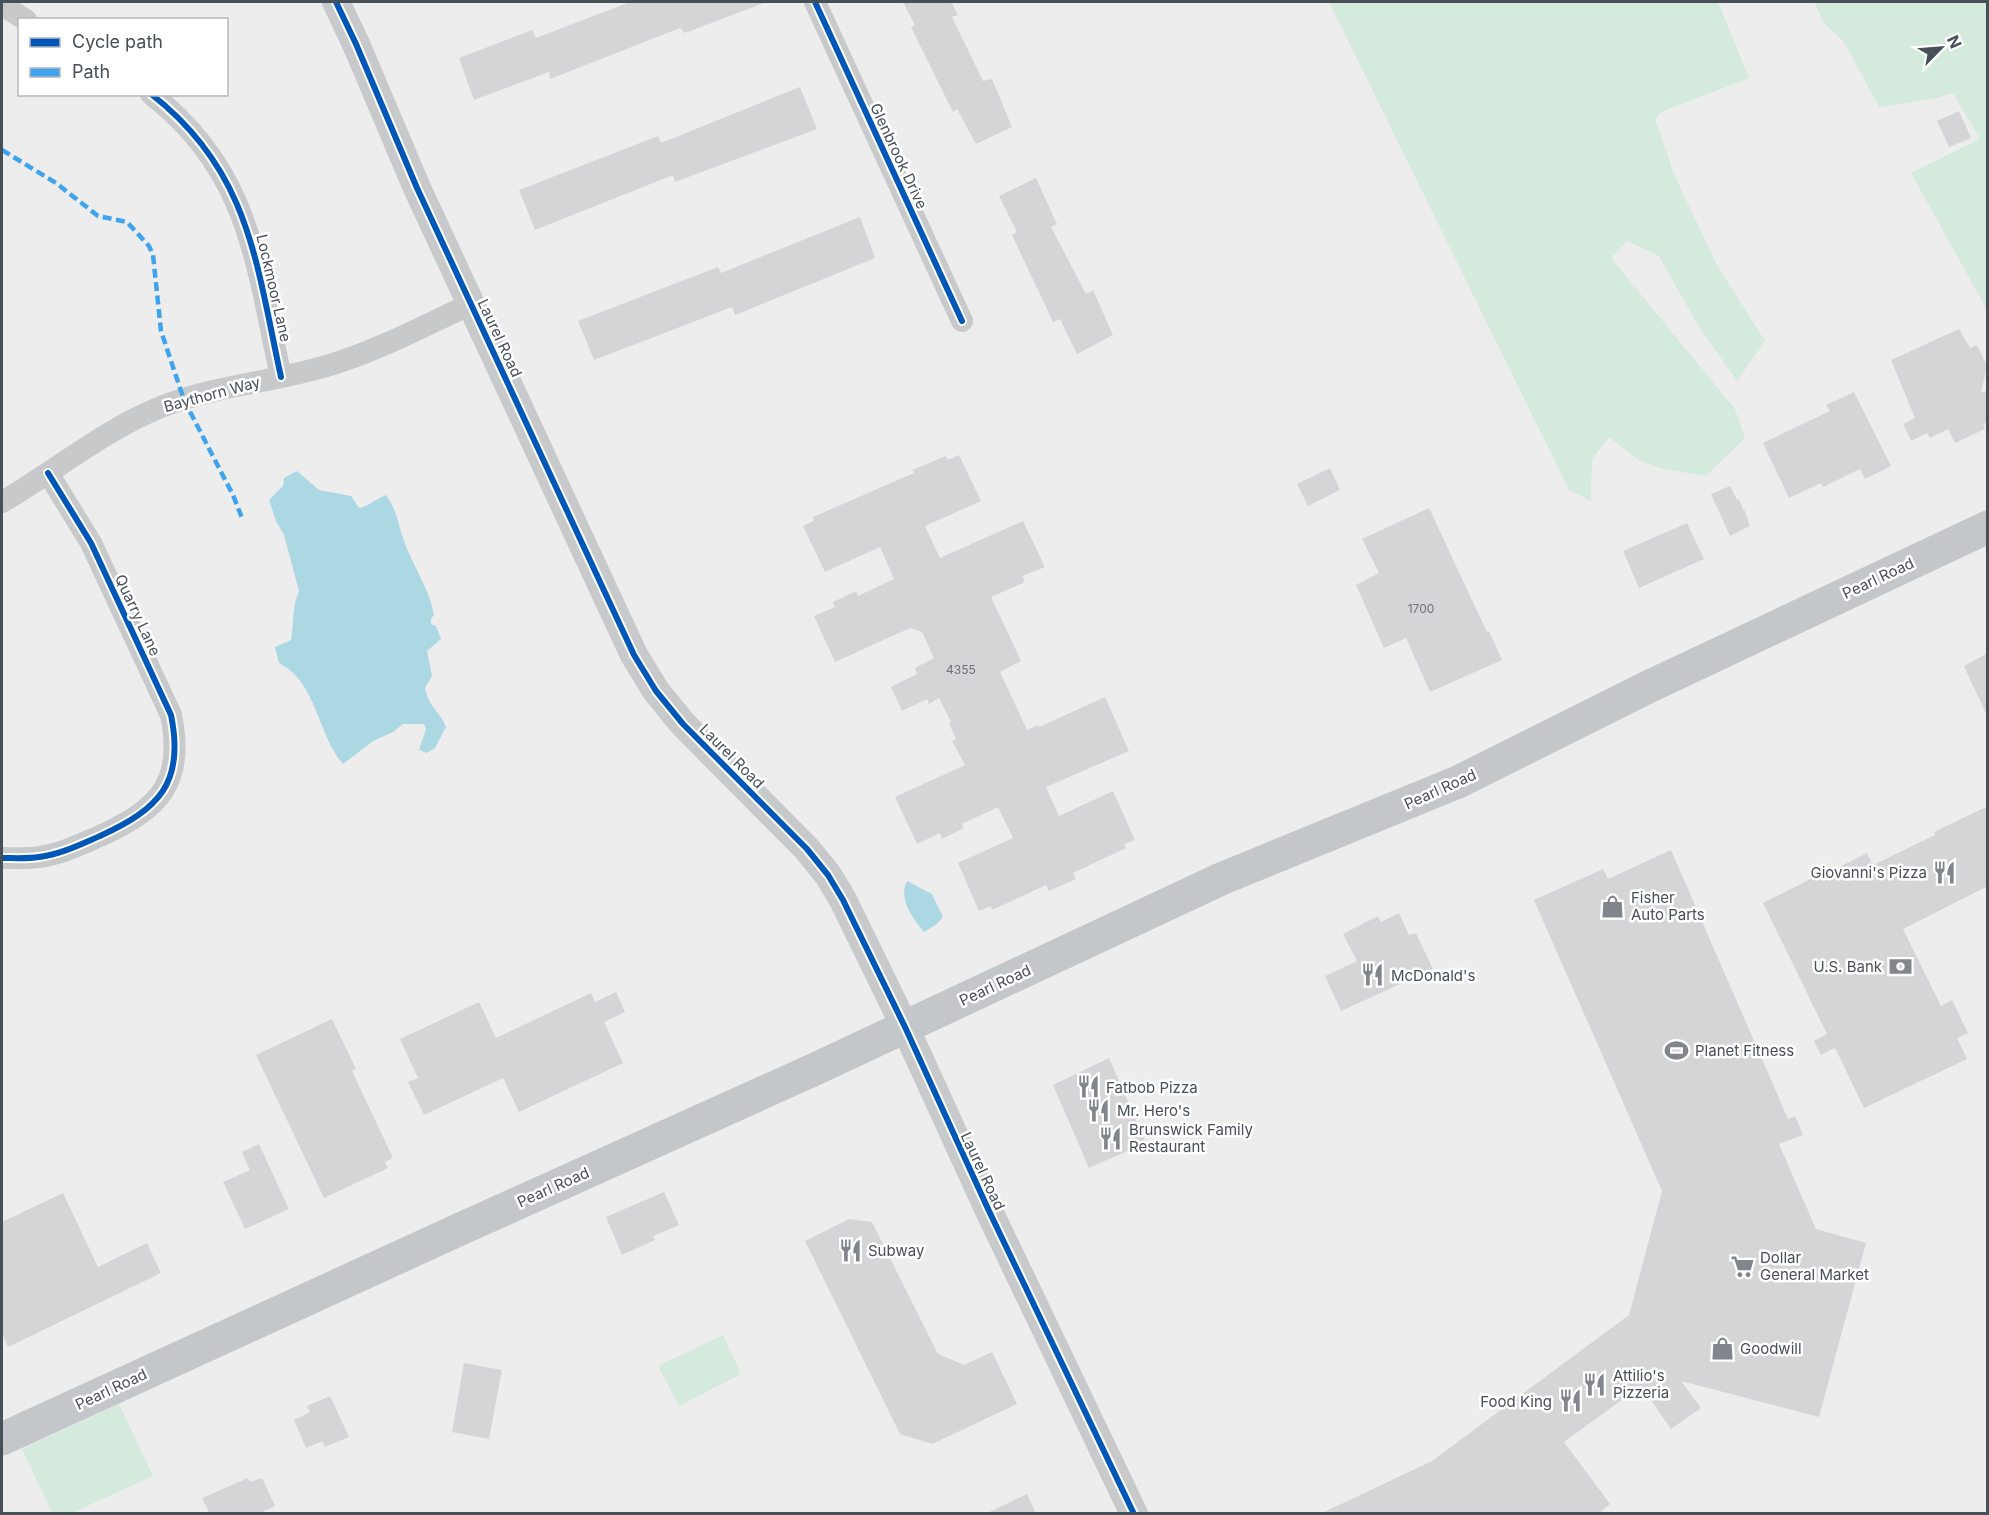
<svg xmlns="http://www.w3.org/2000/svg" width="1989" height="1515" viewBox="0 0 1989 1515" font-family="Inter,sans-serif">
  <style>
    .green { fill: #d4eadc }
    .water { fill: #acd8e4 }
    .building { fill: #d5d5d7 }
    .lines { fill: none; stroke-linecap: round; stroke-linejoin: round }
    .minor { stroke: #c8c9cb; stroke-width: 22 }
    .tertiary { stroke: #c8c9cb; stroke-width: 28 }
    .primary { stroke: #c4c7c9; stroke-width: 33 }
    .quiet { stroke: #3fa4ed; stroke-width: 4.5; stroke-dasharray: 9 4.5; stroke-linecap: butt }
    .cycleway-casing { stroke: #fff; stroke-width: 10 }
    .cycleway { stroke: #0057b8; stroke-width: 6 }
    .labels { text-anchor: middle; dominant-baseline: central; stroke-width: 5; stroke-linejoin: round; paint-order: stroke }
    .number-label { font-size: 12px; fill: #6c7278 }
    .street-label { font-size: 15px; fill: #474f57; stroke: #fff }
    .poi-label { font-size: 15px; fill: #474f57; stroke: #fff; text-anchor: start }
  </style>
  <rect width="100%" height="100%" fill="#eeeded"/>
  <path class="green" d="M1329 2H1718L1749 78 1661 112 1655 119 1674 174 1716 263 1765 341 1737 381 1696 322 1659 256 1627 241 1611 258 1735 409 1745 438 1706 476 1663 469 1638 460 1609 437 1592 459 1591 501 1569 490Z
    M1814 2H1987V310L1911 173 1980 139 1953 93 1934 99 1879 107 1844 42 1824 23Z
    M723 1335 741 1374 679 1406 658 1366Z
    M119 1404 153 1476 72 1513H52L22 1449Z"/>
  <path class="water" d="M297 471 319 490 351 496 359 508C370 506 375 499 386 495 397 511 397 520 403 538 412 565 429 587 434 615L431 619V624L436 626 441 639 427 651 432 676 425 688C429 708 440 711 446 727L435 748 427 753 419 750 426 729 424 724H403L393 732 373 741 343 764C317 734 317 682 279 663L275 647 291 640C294 623 292 607 299 591L284 535 276 521 269 500 283 486 284 478Z
    M907 881 932 894 943 917 937 924 924 932C912 918 898 898 907 881Z"/>
  <path class="building" d="M630 2H763L764 3 685 33 680 28 550 79 549 72 474 100 459 58 532 30 536 38Z
    M903 2H951L958 15 952 17 983 81 992 79 1012 127 976 144 957 109 953 112 911 27 915 25Z
    M800 87 817 129 675 182 673 175 535 230 519 190 658 136 661 143Z
    M1959 111 1971 138 1949 147 1937 121Z
    M1036 178 1057 224 1051 227 1086 294 1093 290 1113 335 1077 354 1060 319 1053 322 1012 235 1017 232 999 196Z
    M860 217 875 258 735 315 732 307 594 360 578 321 718 267 721 273Z
    M1959 329 1970 348 1977 345 1987 366 1981 393 1988 390V422L1983 424 1985 429 1955 443 1948 429 1930 438 1927 433 1911 441 1903 424 1915 418 1891 360Z
    M1854 392 1891 466 1865 479 1860 469 1823 487 1821 483 1789 498 1763 443 1830 411 1826 405Z
    M959 455 981 501 925 526 940 558 1023 521 1045 567 1022 576 1025 582 991 597 1021 661 1000 672 1027 730 1038 725 1039 727 1105 697 1129 751 1046 787 1059 816 1113 791 1135 840 1124 844 1126 848 1073 873 1076 879 1049 891 1046 885 992 910 991 906 979 911 958 863 1013 838 998 807 962 824 964 828 942 839 940 833 917 844 895 797 965 765 952 741 956 739 949 724 951 722 939 698 929 704 927 699 902 711 891 687 917 674 915 668 934 658 922 632 910 628 835 662 814 616 835 607 833 602 856 591 858 596 894 579 880 547 825 572 803 526 814 521 813 517 914 473 912 470 946 456 948 460Z
    M1330 468 1340 490 1308 506 1297 484Z
    M1730 486 1737 500 1739 499 1743 510 1744 509 1750 526 1730 536 1711 494Z
    M1429 508 1487 632 1489 631 1502 660 1430 692 1406 638 1384 648 1356 585 1379 573 1362 539Z
    M1687 523 1704 559 1639 588 1623 551Z
    M1988 653V718L1964 666Z
    M1988 806V886L1903 929 1941 1006 1952 1000 1968 1033 1957 1038 1967 1059 1864 1108 1835 1048 1821 1055 1814 1041 1827 1034 1763 903 1836 866 1837 868 1867 853 1873 865 1935 835 1934 832Z
    M1671 850 1788 1119 1795 1116 1803 1135 1779 1144 1816 1229 1866 1243 1819 1417 1681 1381 1701 1408 1671 1429 1641 1386 1564 1442 1610 1504 1598 1514H1320L1432 1461 1629 1315 1662 1191 1534 900 1603 869 1608 879Z
    M1399 913 1409 935 1416 933 1433 969 1341 1011 1325 976 1357 961 1343 934 1378 916 1381 922Z
    M616 992 625 1012 604 1022 623 1063 519 1112 503 1078 424 1115 408 1082 418 1078 400 1039 479 1002 496 1038 591 993 595 1002Z
    M332 1019 356 1069 352 1071 393 1158 385 1162 388 1168 324 1198 256 1055Z
    M1109 1058 1146 1143 1089 1168 1053 1085Z
    M259 1144 289 1209 245 1229 223 1182 250 1170 242 1152Z
    M664 1192 679 1225 653 1236 655 1240 622 1255 606 1217Z
    M63 1193 98 1267 147 1243 161 1273 8 1347 2 1332V1222Z
    M849 1219 872 1222 938 1354 964 1365 992 1352 1017 1404 932 1444 900 1434 805 1241Z
    M464 1363 502 1370 489 1439 452 1432Z
    M330 1396 349 1437 325 1447 322 1441 306 1448 294 1420 310 1412 307 1406Z
    M248 1478 250 1482 262 1478 275 1506 258 1514H210L202 1498Z
    M1027 1494 1036 1514H985Z"/>
  <g class="lines">
    <path class="minor" d="M815 2 962 321
      M2 5 26 20
      M151 94C250 171 256 263 281 377
      M2 502C55 471 104 430 161 407 216 385 277 382 333 364 381 349 426 325 471 304
      M2 858C14 858 27 859 39 857 61 854 79 845 100 836 159 809 185 783 171 715L91 543 48 473"/>
    <path class="tertiary" d="M336 2 356 44 417 188 634 655 656 691 683 724 807 849 828 875 843 900 905 1027 989 1211 1134 1514"/>
    <path class="primary" d="M2 1439 456 1231 813 1070 1221 879 1458 782 1648 687 1988 527"/>
    <path class="quiet" d="M2 150 56 183 98 216 127 222 149 246 153 255 161 331 184 400 233 495 242 518"/>
    <defs>
      <path id="cycleway" d="M336 2 356 44 417 188 634 655 656 691 683 724 807 849 828 875 843 900 905 1027 989 1211 1134 1514
        M815 2 962 321
        M151 94C250 171 256 263 281 377
        M2 858C14 858 27 859 39 857 61 854 79 845 100 836 159 809 185 783 171 715L91 543 48 473"/>
    </defs>
    <use href="#cycleway" class="cycleway-casing"/>
    <use href="#cycleway" class="cycleway"/>
  </g>
  <defs>
    <symbol id="restaurant-bare" viewBox="-9 -9 18 18"><path d="M-5-6h1v4h1v-4h1v4h1v-4h1v5L-1.5 .5V6h-2V.5L-5-1ZM5-6V6H3V1.5H1.5Q1.5-4 5-6Z" fill="#81868c" stroke="#fff" stroke-width="2.5" paint-order="stroke"/></symbol>
    <symbol id="shop-bare" viewBox="-9 -9 18 18"><path d="M-5-2.5h2.3a2.7 3.5 0 0 1 5.4 0H5L5.5 6h-11ZM-1.5-2.5h3a1.5 2.3 0 0 0-3 0Z" fill="#81868c" stroke="#fff" stroke-width="2.5" paint-order="stroke"/></symbol>
    <symbol id="bank-bare" viewBox="-9 -9 18 18"><path d="M-6-4H6V4H-6ZM0-2.3a2.3 2.3 0 1 0 0 4.6a2.3 2.3 0 1 0 0-4.6Z" fill="#81868c" stroke="#fff" stroke-width="2.5" paint-order="stroke"/></symbol>
    <symbol id="stadium-bare" viewBox="-9 -9 18 18"><path d="M0-5a6.5 5 0 1 0 0 10a6.5 5 0 1 0 0-10ZM-3.5-1.8h7v3.6h-7Z" fill="#81868c" stroke="#fff" stroke-width="2.5" paint-order="stroke"/></symbol>
    <symbol id="supermarket-bare" viewBox="-9 -9 18 18"><path d="M-6-5.5h2.5l.6 2H6L4.5 2H-2.5L-4.4-4H-6ZM-1.5 3.2a1.3 1.3 0 1 0 .1 0ZM3 3.2a1.3 1.3 0 1 0 .1 0Z" fill="#81868c" stroke="#fff" stroke-width="2.5" paint-order="stroke"/></symbol>
  </defs>
  <g fill-rule="evenodd">
    <use href="#restaurant-bare" x="1928" y="856" width="33" height="33"/>
    <use href="#shop-bare" x="1596" y="890" width="33" height="33"/>
    <use href="#bank-bare" x="1884" y="950" width="33" height="33"/>
    <use href="#restaurant-bare" x="1356" y="958" width="33" height="33"/>
    <use href="#stadium-bare" x="1660" y="1034" width="33" height="33"/>
    <use href="#restaurant-bare" x="1072" y="1070" width="33" height="33"/>
    <use href="#restaurant-bare" x="1082" y="1094" width="33" height="33"/>
    <use href="#restaurant-bare" x="1094" y="1122" width="33" height="33"/>
    <use href="#restaurant-bare" x="834" y="1234" width="33" height="33"/>
    <use href="#supermarket-bare" x="1726" y="1250" width="33" height="33"/>
    <use href="#shop-bare" x="1706" y="1332" width="33" height="33"/>
    <use href="#restaurant-bare" x="1578" y="1368" width="33" height="33"/>
    <use href="#restaurant-bare" x="1554" y="1384" width="33" height="33"/>
  </g>
  <g class="labels">
    <g class="number-label">
      <text x="1421" y="608">1700</text>
      <text x="961" y="669">4355</text>
    </g>
    <g class="street-label">
      <text transform="translate(899 156) rotate(65)">Glenbrook Drive</text>
      <text transform="translate(274 288) rotate(77)">Lockmoor Lane</text>
      <text transform="translate(500 338) rotate(65)">Laurel Road</text>
      <text transform="translate(212 394) rotate(-15)">Baythorn Way</text>
      <text transform="translate(1878 578) rotate(-25)">Pearl Road</text>
      <text transform="translate(138 615) rotate(65)">Quarry Lane</text>
      <text transform="translate(732 756) rotate(45)">Laurel Road</text>
      <text transform="translate(1440 789) rotate(-24)">Pearl Road</text>
      <text transform="translate(995 985) rotate(-25)">Pearl Road</text>
      <text transform="translate(983 1171) rotate(65)">Laurel Road</text>
      <text transform="translate(553 1187) rotate(-24)">Pearl Road</text>
      <text transform="translate(111 1389) rotate(-25)">Pearl Road</text>
    </g>
    <g class="poi-label">
      <text x="1927" y="872" text-anchor="end">Giovanni's Pizza</text>
      <text x="1631" y="897">Fisher<tspan x="1631" dy="17">Auto Parts</tspan></text>
      <text x="1882" y="966" text-anchor="end">U.S. Bank</text>
      <text x="1391" y="975">McDonald's</text>
      <text x="1695" y="1050">Planet Fitness</text>
      <text x="1106" y="1087">Fatbob Pizza</text>
      <text x="1117" y="1110">Mr. Hero's</text>
      <text x="1129" y="1129">Brunswick Family<tspan x="1129" dy="17">Restaurant</tspan></text>
      <text x="868" y="1250">Subway</text>
      <text x="1760" y="1257">Dollar<tspan x="1760" dy="17">General Market</tspan></text>
      <text x="1740" y="1348">Goodwill</text>
      <text x="1613" y="1375">Attilio's<tspan x="1613" dy="17">Pizzeria</tspan></text>
      <text x="1552" y="1401" text-anchor="end">Food King</text>
    </g>
  </g>
  <rect width="1989" height="1515" fill="none" stroke="#474f57" stroke-width="6"/>
  <rect x="18" y="18" width="210" height="78" fill="#ffffff" stroke="#b5b9bc" stroke-width="1.5"/>
  <rect x="30" y="38" width="30" height="9" fill="#0057b8" stroke="#b5b9bc" stroke-width="1.5"/>
  <text x="72" y="48" font-size="18" fill="#474f57">Cycle path</text>
  <rect x="30" y="68" width="30" height="9" fill="#3fa4ed" stroke="#b5b9bc" stroke-width="1.5"/>
  <text x="72" y="78" font-size="18" fill="#474f57">Path</text>
  <g transform="translate(1941 48) rotate(65)" stroke="#ffffff" stroke-width="4.5" paint-order="stroke">
  <path d="M0-4.5L10 22L0 15L-10 22Z" fill="#474f57"/>
  <text y="-9" font-size="16" font-weight="bold" text-anchor="middle" fill="#474f57">N</text>
  </g>
</svg>
